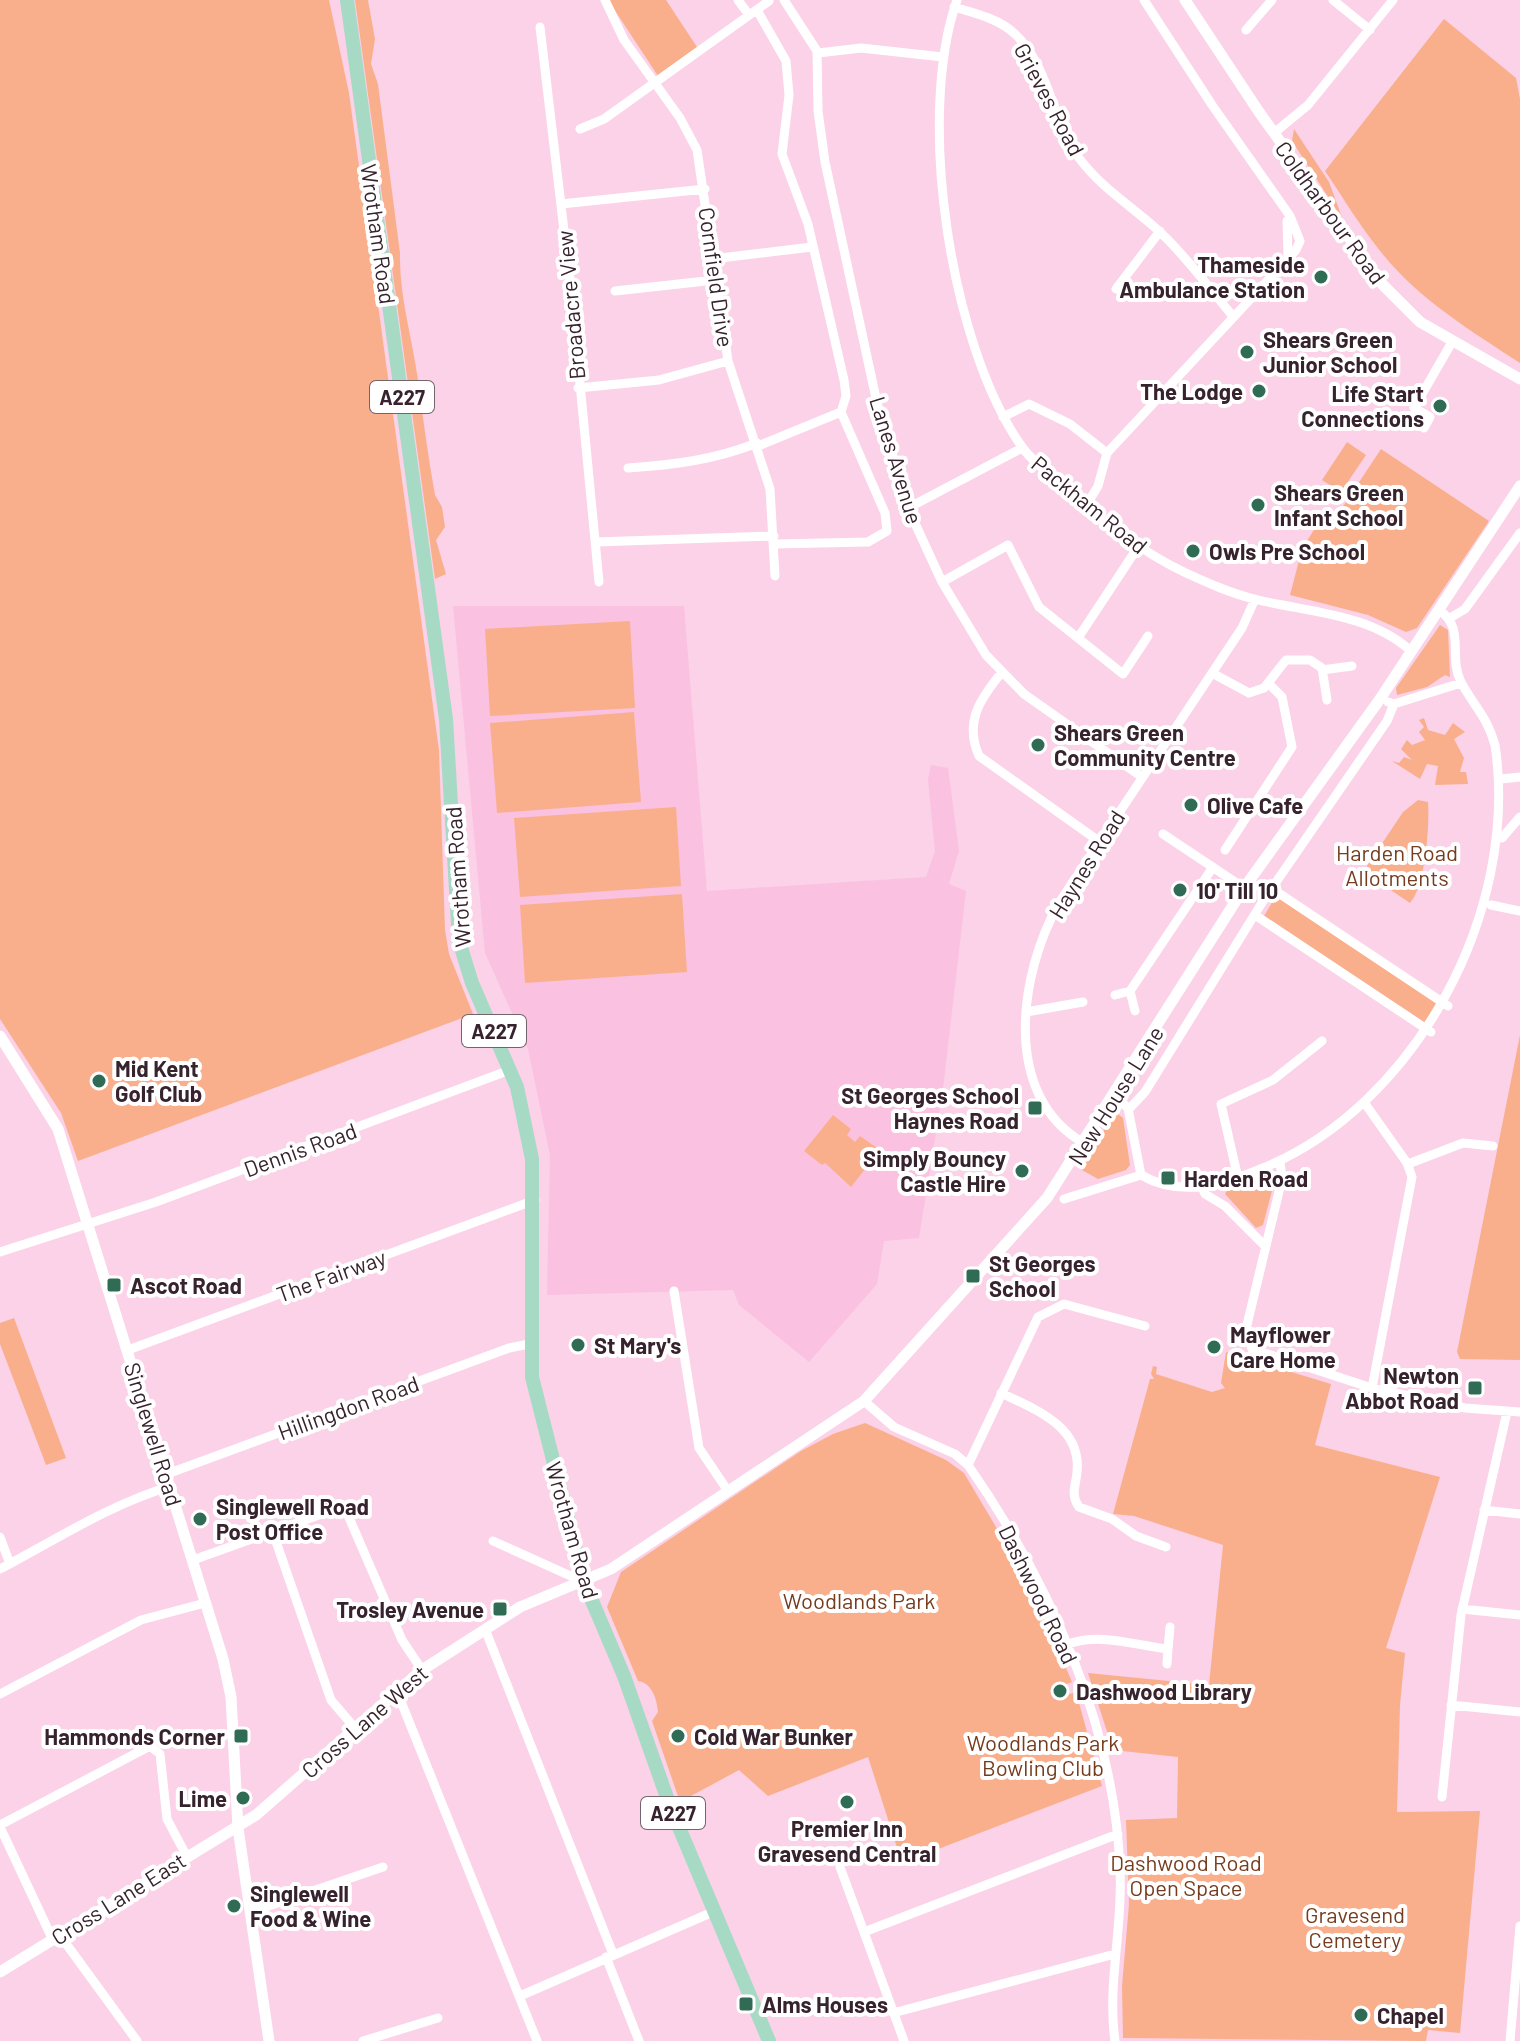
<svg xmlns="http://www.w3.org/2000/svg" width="1520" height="2041" viewBox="0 0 1520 2041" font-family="Barlow,sans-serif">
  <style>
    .built { fill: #fbc1e0 }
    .green { fill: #faaf8c }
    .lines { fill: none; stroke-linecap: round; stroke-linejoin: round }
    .minor { stroke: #fff; stroke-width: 9 }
    .tertiary { stroke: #fff; stroke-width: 11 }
    .primary { stroke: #a6dac5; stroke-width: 14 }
    .poi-dot { fill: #306b55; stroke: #fff; stroke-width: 3 }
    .labels { text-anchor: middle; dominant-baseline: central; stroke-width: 8; stroke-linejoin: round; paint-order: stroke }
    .shield { fill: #fff; stroke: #72656c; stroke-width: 2 }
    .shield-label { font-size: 20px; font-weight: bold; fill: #36232d }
    .street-label { font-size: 22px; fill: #36232d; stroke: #fff }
    .poi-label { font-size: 22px; font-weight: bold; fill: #36232d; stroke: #fff; text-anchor: start }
    .park-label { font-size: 22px; fill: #763c1e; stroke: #fff }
  </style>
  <rect width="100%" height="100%" fill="#fbd2e7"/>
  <path class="built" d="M453 606H684L707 891 926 877 935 851 928 780 931 765 948 768 959 851 949 884 966 891 943 1089 919 1238 884 1241 877 1284 809 1362 739 1305 733 1290 547 1295 550 1155 528 1049 485 953Z"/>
  <path class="green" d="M0 0H329L349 93 439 750 445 930 449 954 473 1014 78 1161 61 1113 0 1019Z
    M355 0H368L375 39 371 64 378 84 400 253C399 296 412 337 418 380 423 418 428 457 435 495L442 507 445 527 436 540 446 574 435 579Z
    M608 0H666L699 50 658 76Z
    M1444 19 1516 78 1520 99V363C1468 329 1415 297 1377 247 1358 223 1342 196 1325 171Z
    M1294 129 1329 182 1343 220 1292 141Z
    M1347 442 1366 455 1341 492 1322 480Z
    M1381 449 1489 521 1417 628 1406 632 1368 615 1290 595 1302 549 1325 512 1336 517Z
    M630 621 635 708 490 716 485 629Z
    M1440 625 1448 630 1450 677 1445 675 1427 687 1397 695 1396 688Z
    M634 712 641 802 497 813 490 723Z
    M1424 718 1428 730 1445 735 1453 723 1465 732 1454 739 1464 758 1460 772H1466L1468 784 1435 785 1438 766 1427 764 1420 779 1392 761 1399 763 1404 757 1412 760 1401 749 1407 740 1412 745 1425 740 1419 732 1424 727 1419 720Z
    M1418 800 1428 802C1430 824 1425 888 1410 903L1367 874V866L1403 812Z
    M676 807 681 886 520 897 514 818Z
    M682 894 687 972 525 983 520 905Z
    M1277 894 1435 1001 1437 1004 1426 1024 1264 916Z
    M1520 1035V1360L1460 1359 1457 1352Z
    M1118 1114 1123 1118 1130 1165 1126 1170 1098 1179 1080 1169 1113 1116Z
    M833 1115 851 1129 847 1135 855 1142 860 1136 880 1150 851 1187 825 1163 822 1165 804 1151Z
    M1265 1176 1271 1177 1274 1183 1263 1225 1256 1228 1225 1194 1228 1189Z
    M14 1318 66 1458 46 1465 0 1344V1323Z
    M1226 1352 1331 1384 1315 1445 1440 1477 1386 1648 1405 1653 1400 1705 1397 1812 1480 1811 1460 2033 1428 2030 1426 2041 1123 2038 1122 1986 1129 1904 1126 1820 1177 1818 1178 1757 1113 1750 1088 1673 1209 1685 1223 1545 1134 1516 1113 1514 1150 1379H1154L1151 1374 1153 1366 1157 1367 1156 1374 1212 1392 1225 1388 1221 1383Z
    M865 1423 946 1460 964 1473 1031 1586 1072 1682 1050 1691 1054 1699 1076 1692 1102 1786 902 1863 868 1757 768 1796 739 1770 680 1802 652 1721 658 1712C657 1699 652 1683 638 1681L607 1607 621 1572 801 1451 833 1434Z"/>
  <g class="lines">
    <path class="minor" d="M605 0 624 40 680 118 697 150 728 361 770 489 775 576
      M738 0 749 15
      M784 0 817 51 818 111 825 162 877 403 908 508 942 582 986 655 1024 694 1142 777
      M957 0C916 117 950 342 1020 444 1030 460 1049 473 1063 486 1102 520 1139 551 1186 573 1208 583 1230 593 1254 599 1306 612 1370 613 1412 652
      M1333 0 1370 30
      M954 7C974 13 1000 19 1015 34 1049 66 1052 120 1079 158 1102 189 1132 206 1160 232 1186 256 1208 287 1232 315
      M757 10 786 61 789 95 782 154 808 224 844 380 846 396 841 412
      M540 27 571 290 599 582
      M1246 30 1272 0
      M818 53 861 48 943 57
      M580 129 604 119 769 1
      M1274 133 1308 105 1393 0
      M561 204 705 189
      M1288 257 1287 221 1290 216
      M712 259 812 247
      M1116 289 1160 231
      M615 291 715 280
      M578 388 659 380 728 361
      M1003 417 1029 404 1070 424 1107 453
      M1424 428 1430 417 1414 408 1452 342
      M758 446 841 412
      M628 468C673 465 714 460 757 443
      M1086 506 1098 486 1107 453 1296 250 1300 241 1290 216 1212 105 1144 0
      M908 508 1022 448
      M596 542 774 536
      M775 544 868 542 887 531 885 513 841 412
      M942 582 1008 545 1039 607 1123 674 1148 636
      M1450 618 1465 609 1520 533
      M1078 638 1138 547
      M1322 670 1352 666
      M1002 672C980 699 964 722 979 756L1100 842
      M1212 673 1249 693 1264 688 1286 660H1310L1322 668 1327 700
      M1388 702 1394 704 1461 683
      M1501 779 1520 777
      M1238 804 1250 813
      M1163 834 1244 888
      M1502 838 1520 817
      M1225 850 1292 747 1282 697 1268 683
      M1271 888 1448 1006
      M1491 905 1520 911
      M1255 915 1431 1032
      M1115 995 1130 991
      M1135 1011 1130 991 1213 867
      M1026 1012 1083 1002
      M1114 1096 1128 1108 1141 1175C1181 1198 1223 1185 1263 1168 1415 1106 1520 912 1495 745 1487 716 1473 705 1461 682 1448 657 1466 628 1439 610
      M1366 1105 1407 1163 1412 1177 1372 1388
      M1129 1109 1145 1092 1263 901 1387 721 1394 704
      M1084 1143C1001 1096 1019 974 1059 903L1242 628 1255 599
      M1280 1161 1282 1179 1246 1329 1252 1349 1372 1388 1465 1408 1520 1412
      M1408 1164 1463 1143 1493 1146
      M1238 1178 1221 1104 1273 1080 1322 1041
      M1202 1187 1205 1194 1225 1206 1265 1246
      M1064 1199 1141 1175
      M0 1252 156 1202 510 1070
      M674 1291 699 1448 728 1491
      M128 1350 535 1200
      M1001 1393C1034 1409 1082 1426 1077 1472 1076 1485 1070 1495 1079 1507L1112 1519 1136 1536 1166 1547
      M864 1401 894 1427 955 1454 968 1465C1050 1583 1115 1726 1120 1871 1123 1928 1107 1984 1115 2041
      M968 1465 1038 1317 1064 1304 1145 1326
      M167 1474 509 1348 529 1344
      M1484 1510 1520 1514
      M272 1530 331 1700 354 1727
      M0 1537 10 1564
      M493 1541 584 1582
      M193 1560 344 1506 402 1640 422 1670
      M0 1569C57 1539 109 1505 171 1486
      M1462 1609 1520 1615
      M485 1629 613 1954
      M1066 1645C1099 1632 1133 1645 1168 1649L1167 1664
      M1168 1649 1170 1627
      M396 1689 537 2041
      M0 1694 141 1620 205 1603
      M1451 1705 1520 1712
      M1442 1797 1461 1615 1507 1412
      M0 1825 150 1746 160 1754 167 1819 186 1855
      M0 1827 52 1938
      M840 1867 904 2041
      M251 1912 383 1867
      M864 1932 1118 1834
      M59 1934 137 2041
      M606 1957 639 2041
      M520 1996 715 1911
      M893 2013 1115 1954
      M363 2041 438 2018
      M1510 2041 1520 1926"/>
    <path class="tertiary" d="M1185 0 1259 112 1383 285 1420 322 1520 379
      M0 1036 58 1129 223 1659 231 1697 238 1828 269 2041
      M0 1972 256 1815 422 1670 520 1607 611 1569 864 1401 1047 1198 1244 888 1380 699 1520 486"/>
    <path class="primary" d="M347 0 446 719 459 941 472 983 517 1087 532 1159V1377L584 1582 624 1676 670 1806 769 2041"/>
  </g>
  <g class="poi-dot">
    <circle cx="1321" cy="277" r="8"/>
    <circle cx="1247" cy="352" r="8"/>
    <circle cx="1259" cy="391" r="8"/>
    <circle cx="1440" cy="406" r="8"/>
    <circle cx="1258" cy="505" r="8"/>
    <circle cx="1193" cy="551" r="8"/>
    <circle cx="1038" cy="745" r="8"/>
    <circle cx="1191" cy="805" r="8"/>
    <circle cx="1180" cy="890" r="8"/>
    <circle cx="99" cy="1081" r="8"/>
    <rect x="1027" y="1100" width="16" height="16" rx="4"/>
    <circle cx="1022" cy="1171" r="8"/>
    <rect x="1160" y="1170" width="16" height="16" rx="4"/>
    <rect x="965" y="1268" width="16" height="16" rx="4"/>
    <rect x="106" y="1277" width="16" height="16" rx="4"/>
    <circle cx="578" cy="1345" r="8"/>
    <circle cx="1214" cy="1347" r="8"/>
    <rect x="1467" y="1380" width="16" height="16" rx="4"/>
    <circle cx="200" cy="1519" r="8"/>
    <rect x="492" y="1601" width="16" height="16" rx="4"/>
    <circle cx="1060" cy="1691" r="8"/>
    <rect x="233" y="1728" width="16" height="16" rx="4"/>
    <circle cx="678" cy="1736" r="8"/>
    <circle cx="243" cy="1798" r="8"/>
    <circle cx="847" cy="1802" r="8"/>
    <circle cx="234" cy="1906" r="8"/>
    <rect x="738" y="1996" width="16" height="16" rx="4"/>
    <circle cx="1361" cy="2015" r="8"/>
  </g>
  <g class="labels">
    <g class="shield">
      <rect x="370" y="381" width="64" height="32" rx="6"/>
      <rect x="462" y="1015" width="64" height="32" rx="6"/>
      <rect x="641" y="1797" width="64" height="32" rx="6"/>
    </g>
    <g class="shield-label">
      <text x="402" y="397">A227</text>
      <text x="494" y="1031">A227</text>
      <text x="673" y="1813">A227</text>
    </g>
    <g class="street-label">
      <text transform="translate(1050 99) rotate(62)">Grieves Road</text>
      <text transform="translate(1331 212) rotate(54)">Coldharbour Road</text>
      <text transform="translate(379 234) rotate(82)">Wrotham Road</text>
      <text transform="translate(717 277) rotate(82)">Cornfield Drive</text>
      <text transform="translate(570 305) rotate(-95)">Broadacre View</text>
      <text transform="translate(897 460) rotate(73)">Lanes Avenue</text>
      <text transform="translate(1090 504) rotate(39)">Packham Road</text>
      <text transform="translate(1086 864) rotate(-58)">Haynes Road</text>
      <text transform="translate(457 877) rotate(-94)">Wrotham Road</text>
      <text transform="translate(1115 1095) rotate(-58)">New House Lane</text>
      <text transform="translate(300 1149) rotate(-20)">Dennis Road</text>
      <text transform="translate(331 1275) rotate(-20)">The Fairway</text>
      <text transform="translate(348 1407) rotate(-20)">Hillingdon Road</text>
      <text transform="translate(154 1434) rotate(73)">Singlewell Road</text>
      <text transform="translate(573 1530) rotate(74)">Wrotham Road</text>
      <text transform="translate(1039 1594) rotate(64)">Dashwood Road</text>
      <text transform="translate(364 1721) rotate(-41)">Cross Lane West</text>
      <text transform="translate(118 1898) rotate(-32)">Cross Lane East</text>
    </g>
    <g class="poi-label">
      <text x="1305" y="264" text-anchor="end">Thameside<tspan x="1305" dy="25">Ambulance Station</tspan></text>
      <text x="1263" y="339">Shears Green<tspan x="1263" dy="25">Junior School</tspan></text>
      <text x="1243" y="391" text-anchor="end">The Lodge</text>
      <text x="1424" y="393" text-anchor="end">Life Start<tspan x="1424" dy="25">Connections</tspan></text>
      <text x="1274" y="492">Shears Green<tspan x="1274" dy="25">Infant School</tspan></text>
      <text x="1209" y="551">Owls Pre School</text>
      <text x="1054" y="732">Shears Green<tspan x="1054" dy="25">Community Centre</tspan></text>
      <text x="1207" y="805">Olive Cafe</text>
      <text x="1196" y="890">10' Till 10</text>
      <text x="115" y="1068">Mid Kent<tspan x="115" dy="25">Golf Club</tspan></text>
      <text x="1019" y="1095" text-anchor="end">St Georges School<tspan x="1019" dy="25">Haynes Road</tspan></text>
      <text x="1006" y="1158" text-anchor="end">Simply Bouncy<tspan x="1006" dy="25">Castle Hire</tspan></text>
      <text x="1184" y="1178">Harden Road</text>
      <text x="989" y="1263">St Georges<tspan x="989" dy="25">School</tspan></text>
      <text x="130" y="1285">Ascot Road</text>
      <text x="1230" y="1334">Mayflower<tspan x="1230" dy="25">Care Home</tspan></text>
      <text x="594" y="1345">St Mary's</text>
      <text x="1459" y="1375" text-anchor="end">Newton<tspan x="1459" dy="25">Abbot Road</tspan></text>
      <text x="216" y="1506">Singlewell Road<tspan x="216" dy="25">Post Office</tspan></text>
      <text x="484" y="1609" text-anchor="end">Trosley Avenue</text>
      <text x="1076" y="1691">Dashwood Library</text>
      <text x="225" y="1736" text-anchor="end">Hammonds Corner</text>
      <text x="694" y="1736">Cold War Bunker</text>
      <text x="227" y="1798" text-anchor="end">Lime</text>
      <text x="847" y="1828" text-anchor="middle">Premier Inn<tspan x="847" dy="25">Gravesend Central</tspan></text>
      <text x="250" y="1893">Singlewell<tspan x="250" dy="25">Food &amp; Wine</tspan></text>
      <text x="762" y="2004">Alms Houses</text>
      <text x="1377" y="2015">Chapel</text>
    </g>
    <g class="park-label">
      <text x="1397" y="852">Harden Road<tspan x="1397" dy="25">Allotments</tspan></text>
      <text x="859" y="1600">Woodlands Park</text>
      <text x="1043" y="1742">Woodlands Park<tspan x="1043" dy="25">Bowling Club</tspan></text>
      <text x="1186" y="1862">Dashwood Road<tspan x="1186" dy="25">Open Space</tspan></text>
      <text x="1355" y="1914">Gravesend<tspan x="1355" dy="25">Cemetery</tspan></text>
    </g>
  </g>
</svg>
